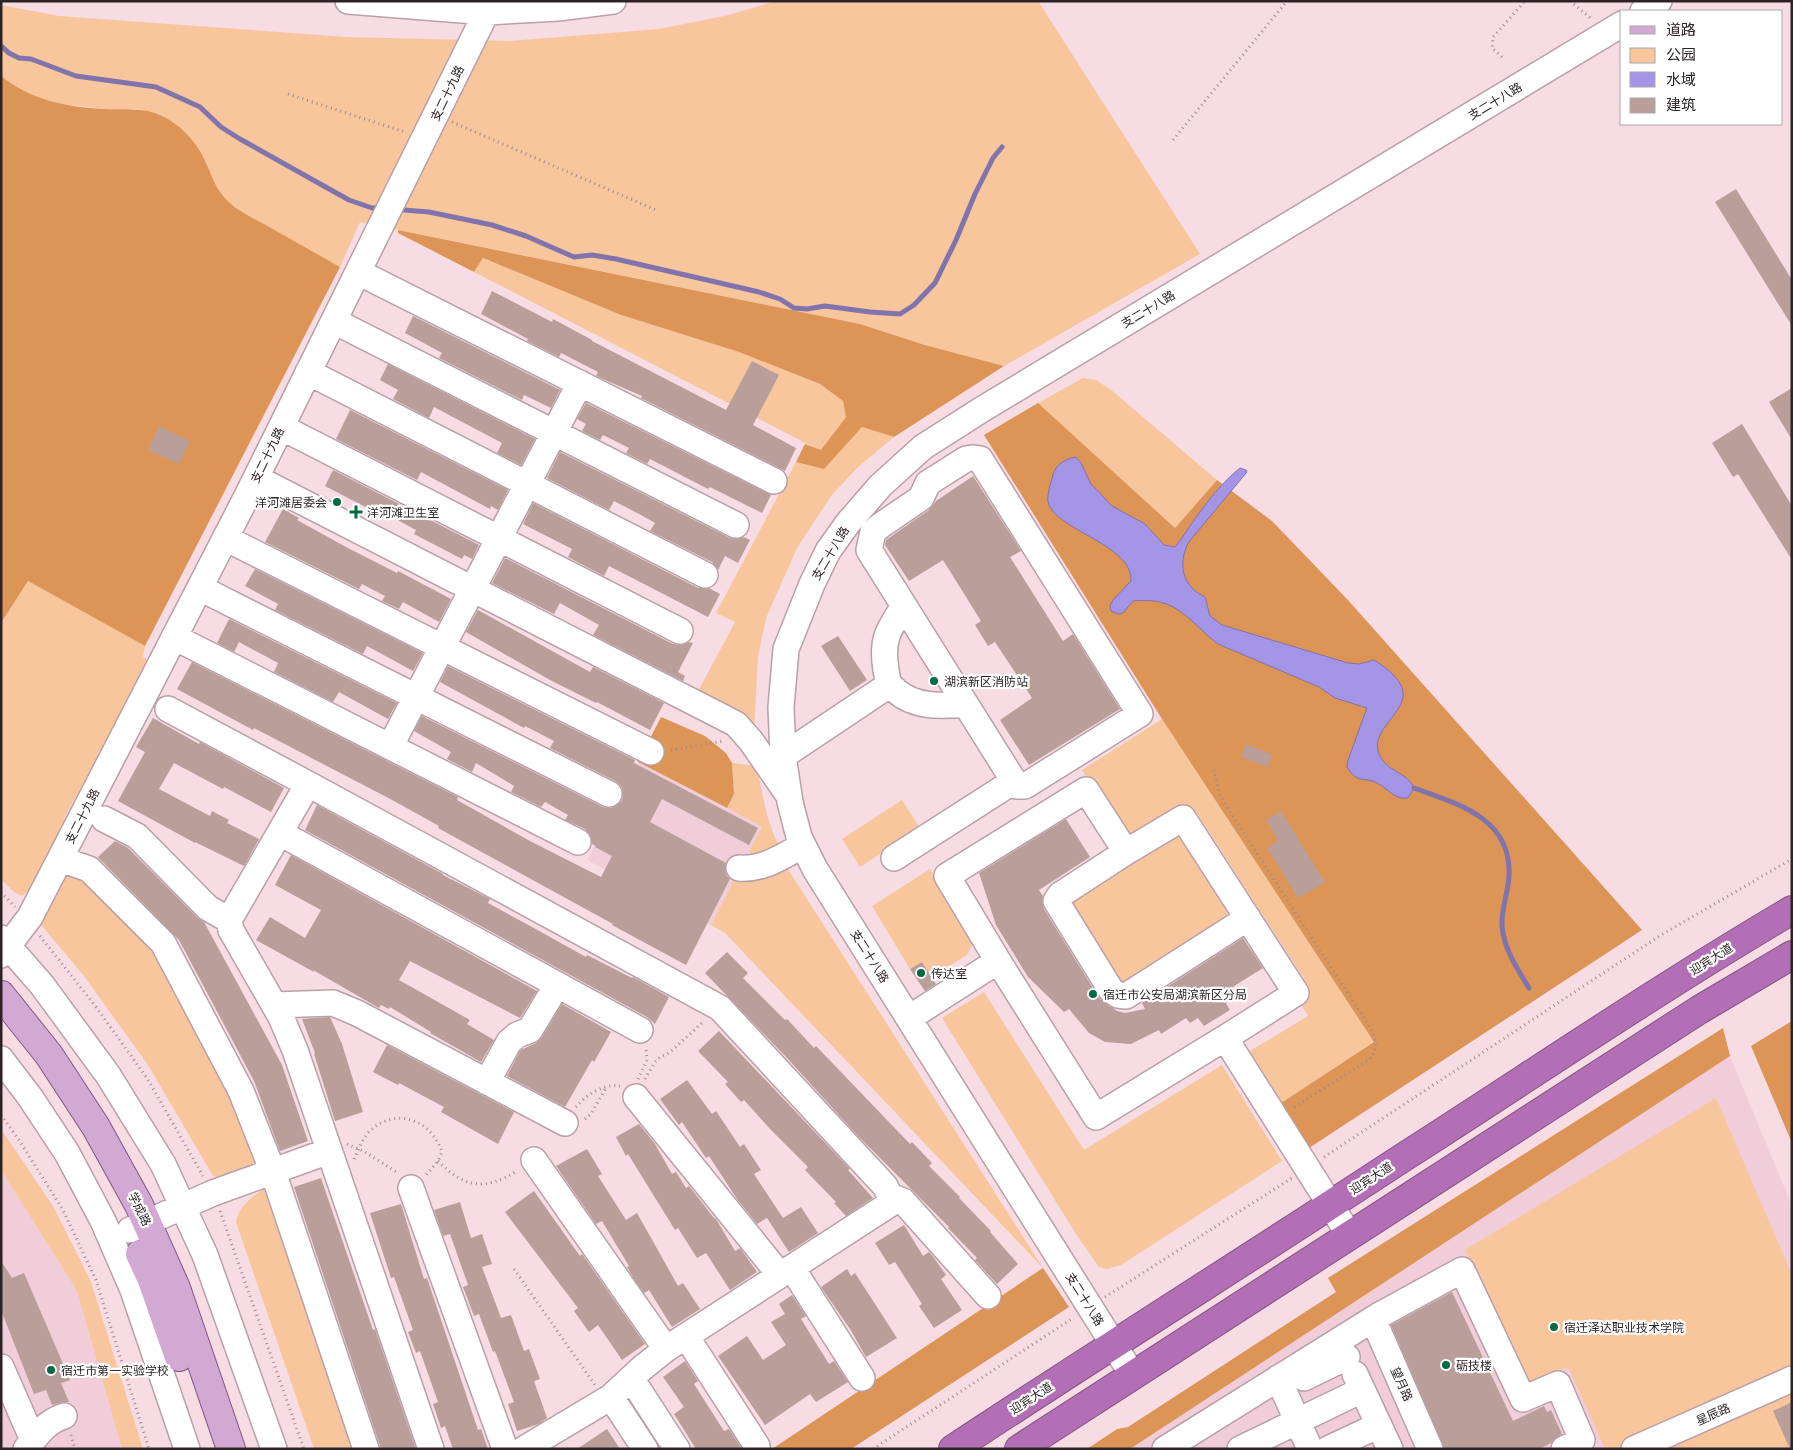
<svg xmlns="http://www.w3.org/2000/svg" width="1793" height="1450" viewBox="0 0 1793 1450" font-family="'Titillium Web','Noto Sans SC',sans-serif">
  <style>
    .built { fill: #f0cdd8 }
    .green { fill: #f7c69d }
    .forest { fill: #dc9556 }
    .water { fill: #a595e6; stroke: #8173ac }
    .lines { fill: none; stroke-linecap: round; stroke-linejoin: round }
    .stream { stroke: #8173ac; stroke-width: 5 }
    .building { fill: #b99e9a }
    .minor-casing { stroke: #b9a0a8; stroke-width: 28 }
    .major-casing { stroke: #835484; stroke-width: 30 }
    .highway-casing { stroke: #835484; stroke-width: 30 }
    .path { stroke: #9d8a90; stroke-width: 3; stroke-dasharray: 1 4; stroke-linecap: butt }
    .minor { stroke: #fff; stroke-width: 25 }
    .major { stroke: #d1a9d3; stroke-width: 28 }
    .highway { stroke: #b26fb6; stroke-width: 28 }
    .poi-dot { fill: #036b42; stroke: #fff; stroke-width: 2 }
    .labels { text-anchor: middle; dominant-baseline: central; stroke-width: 4.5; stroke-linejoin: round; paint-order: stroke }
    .street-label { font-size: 12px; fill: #2d2326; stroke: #fff }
    .poi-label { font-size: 12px; fill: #2d2326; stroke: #fff; text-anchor: start }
  </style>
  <rect width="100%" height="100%" fill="#f7dce4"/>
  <path class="built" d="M638 762 762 827 711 925 587 860Z
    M1730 1056 1792 1206V1449H1130Z
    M1 1170 77 1291 122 1449H1Z"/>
  <path class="green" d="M776 1H1038L1200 254 1004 366 925 345 860 324 360 222 340 267 243 213 224 198 211 180 206 162 175 124 159 114 136 109H104L61 104 35 97 13 86 1 76V5L59 16 347 37 510 41 659 29 729 15Z
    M483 258 621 315 739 352 820 384 843 401 846 417 821 451 474 272Z
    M1083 378 1096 380 1110 389 1217 480 1175 528 1038 403Z
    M862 427 894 437 857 468 831 496 797 548 766 618 758 657 754 732 695 697 735 622 716 613 796 462 824 468Z
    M28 581 145 646 143 657 151 662 64 818 69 822 35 886 22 896 14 892 1 879V623Z
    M1162 719 1374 1042 1281 1103 1250 1051 1308 1016 1300 1003 1308 990 1303 977 1196 812 1186 808 1127 841 1082 770Z
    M732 763 757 766C762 794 767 823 780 848L758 859 749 852 762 827 727 808 734 794Z
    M902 800 920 828 860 867 842 839Z
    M1182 834 1233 913 1122 991 1065 896 1159 836Z
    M784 863 1043 1268 725 933 711 925 737 874Z
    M67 869 78 876 127 922 160 963 219 1069 261 1169 223 1178 213 1176 148 1065 84 976 38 921Z
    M930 869 964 924 969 935 972 945 967 955 932 977 922 962 910 969 872 906Z
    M984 992 1084 1150 1222 1065 1282 1161 1121 1265 1107 1269 1099 1267 1076 1234 942 1018Z
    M1716 1098 1792 1275V1449H1605L1568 1367 1530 1381 1465 1250Z
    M1 1129 53 1206 91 1282 143 1449H122L77 1291 1 1170Z
    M267 1187 355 1449H314L236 1222C239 1205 253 1196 267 1187Z"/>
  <path class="forest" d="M1 76C31 100 66 107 104 109 122 110 143 107 160 115 180 124 198 143 206 163 212 176 214 185 224 197 236 211 255 219 271 228 294 241 317 254 340 267L145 646 28 581 1 623Z
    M398 230 860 324 925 345 1004 366 894 437 862 427 824 469 796 462 805 444 821 450 846 417 843 401 820 384 739 352 621 315 483 258 474 272 398 233Z
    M1038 403 1175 528 1217 480 1272 521 1347 599 1642 930 1309 1148 1281 1103 1374 1042 1162 719 984 435Z
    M661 717 705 736 726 753 732 763 734 794 727 808 638 762Z
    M1792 1021V1143L1751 1046Z
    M1723 1028 1730 1056 1130 1449H1087L1117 1429 1128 1427 1336 1292 1328 1278Z
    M1043 1268 1069 1307 851 1449H772Z"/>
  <path class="water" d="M1076 457 1081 463 1091 484 1112 506 1145 524 1164 545 1175 547 1179 542C1197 516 1215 488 1240 468L1246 470 1247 472 1188 543C1178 565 1182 586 1205 597L1210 616 1222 625 1348 663 1359 664 1374 660C1443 703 1366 719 1379 754 1386 772 1408 772 1414 788L1408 798C1394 800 1389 789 1377 783 1363 776 1358 785 1347 767L1348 760 1367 708 1335 698 1319 687 1218 644C1188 621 1178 596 1133 601L1123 613 1118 614 1111 611 1110 606 1113 600 1131 581C1134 545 1053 529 1048 502 1047 493 1051 483 1053 475 1056 464 1065 459 1076 457Z"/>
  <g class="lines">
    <path class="stream" d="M1 46 9 53 19 58 31 59 76 76 156 87 200 107 221 127 240 139 322 185 349 200 372 208H382
      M404 210 429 212 492 225 526 236 574 257 592 255 616 259 759 292 780 299 794 308 807 309 825 306 870 312 900 314 914 305 935 283 956 240 975 194 993 158 1002 147
      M1414 788C1458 804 1512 818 1509 876 1508 895 1499 915 1503 933 1507 954 1518 970 1529 988"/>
  </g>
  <path class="building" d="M1736 189 1792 280V326L1715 202Z
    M492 291 552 322 553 319 592 340V341L726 410 752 361 779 375 753 425 796 448 785 471 641 398 642 396 596 376 598 372 561 353 559 357 527 341 528 339 481 314Z
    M413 316 560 390 551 408 524 395 522 400 439 358 442 353 405 333Z
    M388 364 535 439 521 465 497 453 502 443 434 407 429 418 393 399 398 390 380 380Z
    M1792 388V440L1769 402Z
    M586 403 771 495 762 513 710 487 708 489 650 459 647 464 626 453 629 448 603 435 600 440 582 431 586 424 577 419Z
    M350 410 508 490 498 510 491 506 490 509 421 472 417 480 336 439Z
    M1742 424 1792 506V560L1738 474 1733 477 1712 443Z
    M159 426 190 441 179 464 148 450Z
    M560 452 730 538 737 539 744 537 750 540 738 563 725 556 718 570 712 562 650 531 655 523 643 516 614 501 609 510 547 478Z
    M333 470 479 545 472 559 464 555 462 559 414 534 416 530 377 509 375 512 325 486Z
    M973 476 1021 551 1010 557 1063 641 1073 634 1120 709 1029 765 1000 720 1032 698 995 642 988 646 975 625 981 621 943 560 909 581 885 545 886 540 929 510 936 501Z
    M533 503 698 588H709L720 594 708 617 609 566 604 576 568 557 572 549 523 524Z
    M283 509 299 518 297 520 346 547 397 573 398 571 451 599 439 622 403 602 399 609 382 601 385 596 362 584 359 589 265 542Z
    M505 558 673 644 681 645 689 642 693 643 678 672 685 676 683 681 593 635 599 625 560 603 554 614 492 583Z
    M255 569 423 653 413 671 367 646 363 654 275 610 278 604 245 586Z
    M478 610 590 672 593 667 664 703 650 730 597 702 596 703 550 680 466 632Z
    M229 619 397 703 388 719 339 692 333 702 274 672 278 663 239 642 234 652 217 643Z
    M838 636 867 680 850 691 821 646Z
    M192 662 458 797 457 800 530 841 601 877 612 856 595 847 596 846 592 844 590 835 585 829 565 820 568 815 545 802 541 807 511 792 514 786 476 763 472 772 447 759 451 752 414 731 422 716 603 807 610 808 616 806 622 801 623 793 621 786 615 781 550 748 554 741 525 726 524 728 440 682 448 666 635 760 634 763 758 828 749 845 662 799 650 822 726 863 725 868 726 875 730 879 686 965 612 925 613 924 438 828 439 826 394 801 254 728 253 730 177 689Z
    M153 718 199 744 200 742 284 788 271 812 224 787 223 789 174 763 159 789 210 816 212 811 229 820 227 823 259 839 244 866 195 842V843L118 801 145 752 136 747Z
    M1246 744 1272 755 1267 767 1241 757Z
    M317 805 443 874V875L490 899 488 903 532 927 586 957 587 955 632 978 633 977 669 997 655 1024 647 1017 305 830Z
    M1281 811 1325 882 1298 898 1267 848 1278 841 1266 820Z
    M1066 819 1090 857 1039 890 1043 896 1042 901 1044 909 1099 998 1117 1011 1125 1013 1145 1009 1142 1003 1243 938 1263 968 1231 988 1234 993 1224 1000 1230 1010 1204 1026 1198 1018 1190 1023 1186 1018 1161 1034 1159 1030 1131 1044 1105 1042 1089 1033 1069 1009 1064 1012 1028 977 996 925 979 873Z
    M115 841 128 848 198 918 204 922 282 1065 308 1141 280 1151 254 1081 179 940 98 857Z
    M291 855 537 991 520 1018 410 961 399 980 470 1020 467 1024 494 1040 481 1062 430 1033 431 1032 390 1007 389 1009 381 1005 379 1008 313 970 314 972 256 940 270 917 305 938 321 910 275 885Z
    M727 952 748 973 743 978 785 1020 787 1019 814 1048 816 1046 910 1144 912 1142 932 1163 929 1166 960 1197 959 1198 991 1231 990 1232 1018 1264 997 1284 975 1260 977 1258 948 1228 949 1227 858 1136 787 1058 705 973Z
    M922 962 936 984 925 991 910 969Z
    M562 1004 611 1032 594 1062 592 1060 565 1107 507 1076 520 1051 525 1048 536 1043 542 1037Z
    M330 1017 342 1044 363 1112 335 1121 314 1054 315 1053 302 1019Z
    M719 1031 850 1169 848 1170 873 1198 846 1216 834 1203 836 1202 805 1170 808 1167 770 1129 744 1100 741 1102 725 1084 728 1082 698 1051Z
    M387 1045 514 1112 498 1144 441 1112 444 1107 399 1083 398 1085 373 1072Z
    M687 1080 712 1114 716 1111 740 1147 744 1144 761 1170 754 1174 783 1218 801 1207 818 1233 789 1252 767 1218 757 1224 737 1199 709 1156 706 1158 682 1122 679 1125 660 1099Z
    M639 1124 655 1144 672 1174 676 1172 686 1188 689 1186 714 1218 716 1219 735 1251 740 1248 757 1272 730 1290 706 1253 697 1258 678 1228 675 1230 628 1154 626 1156 616 1137Z
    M587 1149 602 1174 598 1176 626 1220 637 1213 678 1286 683 1283 700 1309 672 1327 649 1290 644 1293 634 1279 627 1267 629 1266 602 1221 596 1224 556 1166Z
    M321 1178 373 1330 375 1329 416 1449H381L294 1187Z
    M534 1191 580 1256 582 1254 645 1344 622 1360 598 1325 589 1332 574 1311 578 1308 505 1212Z
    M460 1202 471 1238 482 1234 492 1264 482 1267 501 1318 511 1315 524 1351 529 1349 540 1379 534 1381 547 1418 539 1424 517 1431 508 1404 514 1402 495 1351 493 1352 479 1314 474 1316 463 1287 468 1285 450 1234 443 1236 434 1210Z
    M401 1204 424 1279 427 1278 478 1430 481 1429 488 1449H453L445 1426 441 1428 433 1404 438 1402 420 1351 416 1353 408 1332 413 1330 394 1277 391 1278 370 1213Z
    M904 1225 923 1256 929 1252 934 1258 946 1275 941 1279 962 1310 934 1328 919 1306 922 1304 895 1262 889 1265 875 1243Z
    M1 1261 12 1278 24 1273 70 1380 61 1383 69 1402 59 1403 52 1405 46 1390 34 1394 1 1310Z
    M847 1269 851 1276 855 1273 897 1338 866 1357 850 1329 821 1287Z
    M1452 1292 1513 1421 1544 1406 1547 1412 1551 1410 1562 1434 1551 1443 1539 1449H1444L1391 1325Z
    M792 1295 806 1316 801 1319 829 1364 834 1361 848 1382 816 1402 810 1394 765 1425 718 1356 747 1336 763 1360 786 1345 771 1322 785 1314 779 1304Z
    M685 1361 698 1381 694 1384 724 1431 729 1429 742 1449H696L674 1414 684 1407 663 1377Z
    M1792 1402V1449H1790L1773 1411Z
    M607 1429 620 1449H577Z"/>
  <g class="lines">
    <defs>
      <path id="minor" d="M348 1 487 12 558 8 613 1
        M1643 11 1659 1
        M358 272 774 481
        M334 321 736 525
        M308 372 705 575
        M281 427 680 631
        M972 458 980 459 1140 714 1025 786H1017L869 550 873 532 880 526 921 498 928 483 966 459Z
        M256 478 736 724 751 741 787 793
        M225 538 651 752
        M200 588 609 794
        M904 606C888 630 881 640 886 670 887 674 887 681 890 685 891 687 894 688 895 690 915 708 941 706 965 704
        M174 637 578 842
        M168 709 308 784
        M390 747 580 383
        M783 756 889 685
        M104 819 137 836 208 908 229 920
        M280 833 640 1030
        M1126 852 1060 895 1056 901 1111 990 1118 995 1126 996 1248 918
        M894 858 1014 781
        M60 859 89 869 163 943 241 1091 273 1172 366 1449
        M739 868C764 870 783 856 803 845
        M1 938 42 985 108 1075 163 1164 205 1255 274 1449
        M1 955 30 917 247 496 492 1
        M274 1005 333 1003 357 1013 565 1123
        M909 1018 998 961
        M1225 1038 1096 1117 998 961 947 876 1086 790 1126 852 1183 818 1296 993 1225 1038 1350 1236
        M1 1059 30 1097 67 1153 103 1221 133 1290 187 1449
        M487 1082 509 1042 517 1035 530 1030 557 985
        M636 1097 780 1275
        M534 1160 666 1349
        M411 1188 505 1449
        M890 1196 903 1201 988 1296
        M130 1230 213 1193 329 1151
        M792 1268 862 1378
        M1373 1319 1430 1449
        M686 1336 757 1446
        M1 1367 33 1440
        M1132 1374 815 869 799 837 790 802 783 756 781 707 786 649 812 584 828 551 848 523 880 486 923 447 981 410 1622 24
        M1355 1374 1390 1449
        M631 1378 677 1449
        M1278 1378 1310 1449
        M1304 1378 1347 1357
        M611 1397 645 1449
        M26 1449C38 1434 46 1422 64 1416
        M431 1449 295 1050 281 1017 231 930 229 920 308 784 720 1008 885 1186 890 1196V1204L666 1349 641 1369 611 1397 524 1449
        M1165 1449 1378 1316 1462 1270 1523 1399 1558 1384 1582 1440 1564 1449
        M1240 1449 1362 1390
        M1328 1449 1379 1425
        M1634 1449 1792 1379"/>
      <path id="major" d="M1 995 49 1055 96 1127 139 1205 176 1288 231 1449
        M140 1254 152 1280 179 1357"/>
      <path id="highway" d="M953 1449C1103 1350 1256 1254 1407 1155 1535 1073 1661 987 1792 910
        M1019 1449 1699 1010 1792 955"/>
    </defs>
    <use href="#minor" class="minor-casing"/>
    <use href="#major" class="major-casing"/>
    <use href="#highway" class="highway-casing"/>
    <path class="path" d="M1570 1 1593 20
      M1502 57 1492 48 1493 37 1525 1
      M288 94 405 132
      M452 122 656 210
      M1173 140 1287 1
      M671 750 724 741
      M1214 770 1220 795 1225 804 1369 1026C1376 1038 1379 1047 1370 1059L1293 1108
      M1 892 15 907
      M40 936 93 1003 147 1078 203 1176
      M638 1079 647 1060 646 1047
      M645 1079 655 1062 660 1057 669 1053 703 1022
      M576 1107C586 1095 604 1083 620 1086
      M1 1115 19 1140 63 1210 96 1280 149 1449
      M585 1119 591 1114 607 1086
      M347 1144 365 1152 398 1173
      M1324 1157 1661 935 1792 859
      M354 1159C359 1149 363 1136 372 1129 398 1107 432 1121 442 1152L438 1161 425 1176
      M438 1161C464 1188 485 1191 517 1171
      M220 1211 304 1449
      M514 1269 595 1385
      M1105 1297 1292 1178
      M71 1435 75 1449
      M873 1449 1073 1318"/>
    <use href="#minor" class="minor"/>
    <use href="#major" class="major"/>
    <use href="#highway" class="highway"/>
  </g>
  <g class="poi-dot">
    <circle cx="337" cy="502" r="5"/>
    <path d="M353.5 504.5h5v5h5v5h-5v5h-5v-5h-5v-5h5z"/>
    <circle cx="934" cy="681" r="5"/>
    <circle cx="921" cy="973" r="5"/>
    <circle cx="1093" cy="994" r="5"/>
    <circle cx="1554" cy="1327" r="5"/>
    <circle cx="1446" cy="1365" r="5"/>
    <circle cx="51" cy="1370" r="5"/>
  </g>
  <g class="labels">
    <g class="street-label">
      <text transform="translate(447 93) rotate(-64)">支二十九路</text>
      <text transform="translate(1495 101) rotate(-31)">支二十八路</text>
      <text transform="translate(1148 309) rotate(-31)">支二十八路</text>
      <text transform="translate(267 455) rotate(-64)">支二十九路</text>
      <text transform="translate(830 553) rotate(-59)">支二十八路</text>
      <text transform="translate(82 816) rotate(-63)">支二十九路</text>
      <text transform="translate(870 956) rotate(58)">支二十八路</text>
      <text transform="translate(1711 959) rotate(-32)">迎宾大道</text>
      <text transform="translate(1371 1178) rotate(-33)">迎宾大道</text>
      <text transform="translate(140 1209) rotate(64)">学成路</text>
      <text transform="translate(1085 1299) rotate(58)">支二十八路</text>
      <text transform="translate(1402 1384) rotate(66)">望月路</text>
      <text transform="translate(1031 1398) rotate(-33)">迎宾大道</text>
      <text transform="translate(1713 1414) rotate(-24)">星辰路</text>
    </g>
    <g class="poi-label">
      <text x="327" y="502" text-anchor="end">洋河滩居委会</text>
      <text x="367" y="512">洋河滩卫生室</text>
      <text x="944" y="681">湖滨新区消防站</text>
      <text x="931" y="973">传达室</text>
      <text x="1103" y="994">宿迁市公安局湖滨新区分局</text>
      <text x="1564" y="1327">宿迁泽达职业技术学院</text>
      <text x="1456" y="1365">砺技楼</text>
      <text x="61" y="1370">宿迁市第一实验学校</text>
    </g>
  </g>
  <rect width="1793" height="1450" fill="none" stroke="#2d2326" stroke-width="5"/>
  <rect x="1620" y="10" width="162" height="115" fill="#ffffff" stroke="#aba7a8"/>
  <rect x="1630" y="26" width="25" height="8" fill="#d1a9d3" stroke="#aba7a8"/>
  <text x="1666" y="35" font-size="15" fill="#2d2326">道路</text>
  <rect x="1630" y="48" width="25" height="15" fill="#f7c69d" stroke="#aba7a8"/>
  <text x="1666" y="60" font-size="15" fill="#2d2326">公园</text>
  <rect x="1630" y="72" width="25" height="15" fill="#a595e6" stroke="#aba7a8"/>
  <text x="1666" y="85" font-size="15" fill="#2d2326">水域</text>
  <rect x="1630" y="98" width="25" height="15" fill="#b99e9a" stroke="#aba7a8"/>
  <text x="1666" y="110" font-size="15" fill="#2d2326">建筑</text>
</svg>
